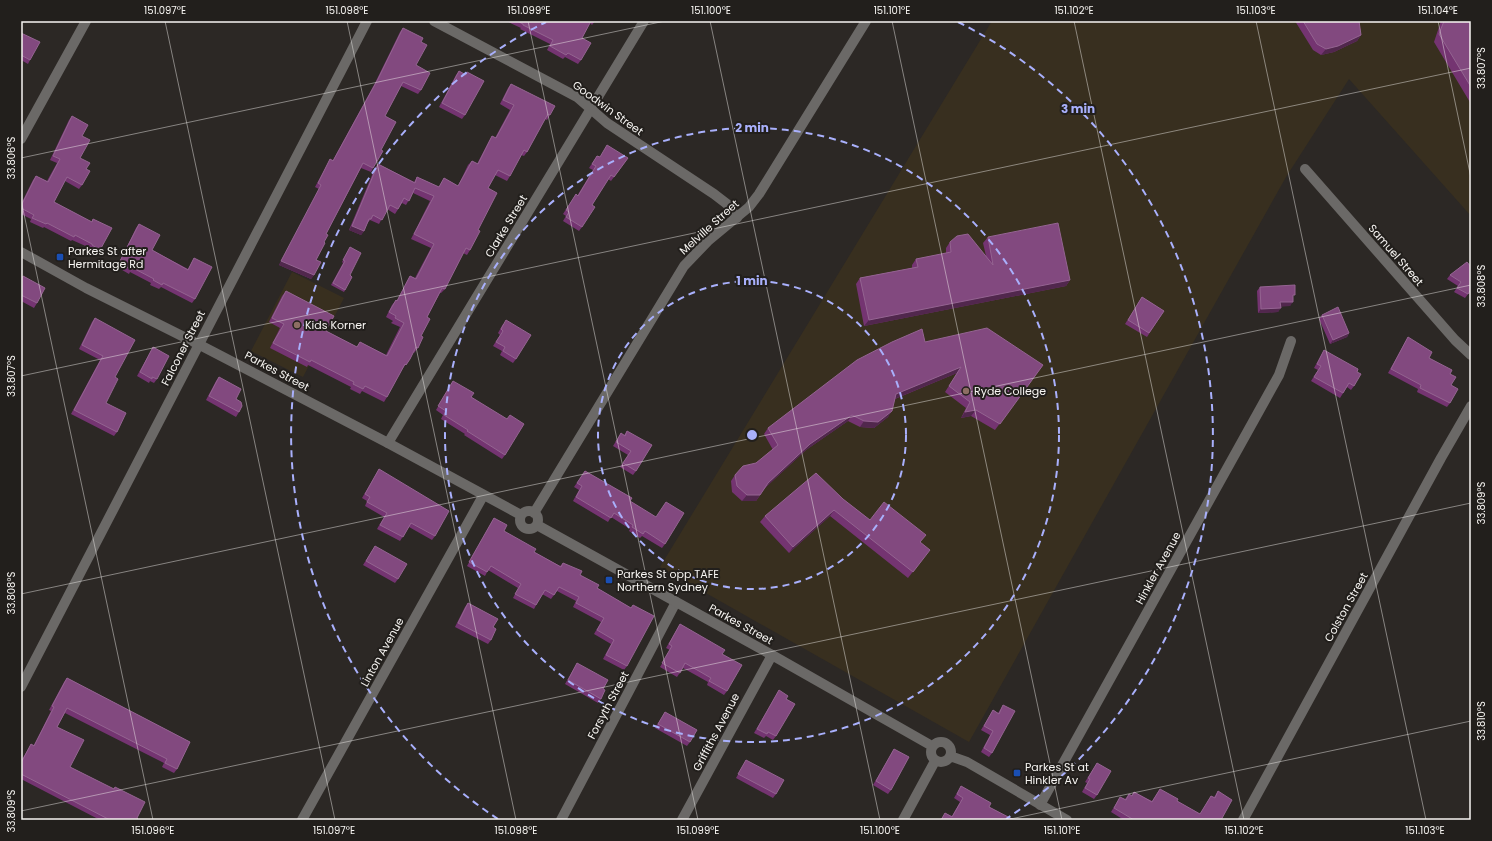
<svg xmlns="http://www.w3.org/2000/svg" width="1492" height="841" viewBox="0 0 1492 841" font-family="Poppins,sans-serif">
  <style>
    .education { fill: #382f1f }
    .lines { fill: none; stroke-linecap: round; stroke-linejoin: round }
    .minor { stroke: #6b6967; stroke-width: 10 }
    .tertiary { stroke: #6b6967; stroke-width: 10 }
    .wall { fill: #743471 }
    .shaded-wall { fill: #51274d }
    .building { fill: #82497f; stroke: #946491 }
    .ticks { fill: none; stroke: #f7f5f2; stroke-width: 1; stroke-opacity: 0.45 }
    .ring { fill: none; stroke: #a9b0fc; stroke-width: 2; stroke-dasharray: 7 5 }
    .transit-dot { fill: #1a4fb4; stroke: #221f1c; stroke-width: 1.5 }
    .education-dot { fill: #8d6e63; stroke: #221f1c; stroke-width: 1.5 }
    .labels { text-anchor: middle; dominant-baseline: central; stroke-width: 4; stroke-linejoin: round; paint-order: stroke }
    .street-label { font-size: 11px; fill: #f7f5f2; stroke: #221f1c }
    .poi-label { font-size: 11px; fill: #f7f5f2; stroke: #221f1c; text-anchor: start }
    .centre { fill: #a9b0fc; stroke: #221f1c; stroke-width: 2 }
    .ring-label { font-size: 12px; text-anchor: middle; font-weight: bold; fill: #a9b0fc; stroke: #221f1c; stroke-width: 4; stroke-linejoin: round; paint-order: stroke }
    .neatline { fill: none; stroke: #f7f5f2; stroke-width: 1.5 }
    .ticks-label { font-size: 10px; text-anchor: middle; fill: #f7f5f2 }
  </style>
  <rect width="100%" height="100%" fill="#2c2825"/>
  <path class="education" d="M992 21H1471V216L1349 79 1286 177 969 742 660 567Z
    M292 272 344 298 303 377 251 351Z"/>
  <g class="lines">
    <path class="minor" d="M434 21 577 97 607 123 714 194 727 204 737 218
      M21 139 86 21
      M1305 169 1455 340 1471 355
      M388 443 644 21
      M21 687 367 21
      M1040 805 1279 375 1291 341
      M302 820 483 496
      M561 820 676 602
      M682 820 772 655
      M1243 820 1441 458 1471 406"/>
    <path class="tertiary" d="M21 252 86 288 198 344 388 443 521 515
      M520 520a9 9 0 1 1 18 0a9 9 0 1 1-18 0Z
      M534 513 684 266 708 241 749 207 759 194 866 21
      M537 525 772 655 932 746
      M931 752a10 10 0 1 1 20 0a10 10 0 1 1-20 0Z
      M950 756 967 762 1067 820
      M903 820 935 761"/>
  </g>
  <path class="wall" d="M506 21H595L592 25 590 23 582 38 581 60 578 64 565 57 563 59 547 50 550 44 520 29 521 28Z
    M1295 21H1359L1361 35 1357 41 1334 52 1321 55 1313 50Z
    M1441 21H1471V104L1434 42Z
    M403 28 421 42 416 65 421 90 418 94 401 86 385 116 381 150 373 168 371 172 361 168 326 234 324 242 316 260 314 275 311 279 279 265 319 189 315 187 328 163 330 159 333 160 375 83 400 32Z
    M21 33 30 60 28 64 21 60Z
    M459 71 466 75 465 115 462 119 439 107 456 75Z
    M511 84 550 115 547 120 545 119 527 152 524 156 521 155 510 176 507 181 495 175 488 188 478 230 470 250 467 255 463 253 445 289 441 293H440L427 317 421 336 418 348 414 353 413 352 410 359 402 369 387 397 384 402 362 391 360 394 350 389 351 387 308 365 307 367 270 348 280 328 269 322 282 296 286 291 326 331 357 347 360 342 386 355 400 327 391 323 393 321 386 317 392 305 396 300 397 301 407 281 410 276 415 278 431 248 411 239 430 201 413 193 406 205 402 203 395 214 387 209 379 224 370 220 367 224 364 231 361 235 349 230 375 168 378 164 414 182 417 177 439 187 444 178 458 186 468 165 472 161 477 164 489 141 492 136 495 138 510 110 500 104 508 88Z
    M72 116 82 136 80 158 86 169 82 185 79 189 65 181 54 202 91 222 93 219 100 250 98 254 89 249 90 248 72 240 71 241 44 227 43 228 30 222 31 219 21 214V204L33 180 36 176 47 181 57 163 50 160 69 120Z
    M597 156 599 157 628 158 611 181 608 179 592 205 582 227 579 231 563 221 566 216 563 214 576 194 577 196 593 170 589 168Z
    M139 224 152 250 188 269 194 258 195 299 192 303 161 287 159 289 150 285 151 283 130 272 129 274 117 267 136 228Z
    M988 237 1070 280 1066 286 864 326 856 284 860 278 912 268V265L916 259 946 253V248L950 242 986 256 983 243Z
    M350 247V275L345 290 344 292 331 285 343 263 342 262Z
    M1467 262 1469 293 1465 298 1454 292 1458 286 1447 279 1450 275Z
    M21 278 37 303 34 308 21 301Z
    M1260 287 1293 298 1290 306H1281L1278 312 1258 313 1257 291Z
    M1142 297 1164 311 1147 337 1125 324Z
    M1322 315 1349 333 1347 337 1330 344 1319 319Z
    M95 318 115 377 106 403 117 432 114 436 71 414 100 360 79 349 92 322Z
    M503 324 516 359 513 363 500 355 502 351 493 346 500 335 498 333Z
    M1408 337 1429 358 1450 374 1451 385 1450 403 1447 407 1417 392 1418 389 1388 373Z
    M925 342 1043 365 995 430 971 416 961 418 966 408 945 392 957 373 895 399 888 417 874 428 860 427 848 421 806 450 765 488 756 501H742L732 492 731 481 735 475 756 463 773 450 764 434 768 428Z
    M153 347 157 379 154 383 150 381 149 383 137 376Z
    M1324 350 1357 372 1354 386 1351 390 1347 387 1340 398 1311 381 1318 370 1314 368Z
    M219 377 236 399 239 412 236 417 206 400 216 381Z
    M453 381 471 397 505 455 502 459 464 435 465 434 441 419 443 415 436 410Z
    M627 431 636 471 633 475 620 467 628 455 613 446 621 433 624 435Z
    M379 469 435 536 432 540 409 527 400 541 377 529 384 517 365 506 367 501 362 498Z
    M585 471 630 501 665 544 662 548 642 536 640 538 629 531 630 529 611 517 608 522 573 501 579 490 574 487Z
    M843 499 870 520 921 543 925 556 908 578 830 516 789 553 760 522 765 516Z
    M494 518 504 531 534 552 560 566 563 563 597 588 631 608 633 605 627 666 624 670 603 659 611 644 594 634 601 622 573 607 576 601 557 591 551 599 542 594 534 609 513 598 518 588 488 570 485 576 467 566Z
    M375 546 398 579 395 583 363 565Z
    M468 603 493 627 491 640 488 644 455 627 465 607Z
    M680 624 722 654 727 691 724 695 707 685 708 682 683 668 677 677 660 667 670 650 666 648Z
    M577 663 603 689 601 699 598 703 565 684Z
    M67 678 190 742 177 769 174 773 162 767 164 763 65 713 57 727 70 767 113 789 115 787 137 818 139 820H100L21 779V761L31 744 34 745 51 711 49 710 64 682Z
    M779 690 786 699 776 736 773 740 766 736 764 738 754 733Z
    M1003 705 992 753 989 757 981 752 990 735 981 730 993 710 998 713Z
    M665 712 690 742 687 746 655 728Z
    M894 749 891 790 888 794 873 785Z
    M746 760 776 794 773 798 736 778Z
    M1097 763V795L1094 799 1082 792 1087 783 1085 782Z
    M961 786 989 807 1014 820H941L945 813 952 816 960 802 954 798Z
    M1160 789 1177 801 1200 814 1211 796 1214 797 1218 791 1221 820H1124L1111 812 1120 797 1125 799 1129 794 1131 796 1134 792 1152 801Z"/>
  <path class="shaded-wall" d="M1361 35 1357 41 1334 52 1321 55 1326 49Z
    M352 226 364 231 361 235 349 230Z
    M281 261 314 275 311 279 279 265Z
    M1070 280 1066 286 864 326 869 320Z
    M1471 289V294L1468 293Z
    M1280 302H1293L1290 306 1278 307Z
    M1281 308 1278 312 1258 313 1261 309Z
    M1349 333 1347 337 1330 344 1333 340Z
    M961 367 957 373 892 400 896 394Z
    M976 410 971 416 961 418 965 412Z
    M892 411 888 417 874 428 860 427 864 421Z
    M852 415 848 421 806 450 764 489 768 483 810 444Z
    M747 495H760L756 501H742Z
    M834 510 830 516 789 553 793 547Z"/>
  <path class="building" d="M517 21H591L582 38 591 43 581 60 568 53 566 55 550 46 553 40 523 25V24Z
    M1303 21H1359L1361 35 1338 46 1326 49 1317 44Z
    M1444 21H1471V87L1439 34Z
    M403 28 423 38 421 42 427 45 416 65 430 73 421 90 403 82 385 116 396 122 381 150 383 151 373 168 363 163 326 234 328 235 324 242 325 243 316 260 321 262 314 275 281 261 321 185 318 183 330 159 333 161 378 79Z
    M21 33 40 42 30 60 21 55Z
    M459 71 466 75 467 72 484 81 465 115 442 103Z
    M511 84 555 106 550 115 548 114 544 121 527 152 524 150 510 176 498 170 488 188 497 193 478 230 480 231 470 250 466 248 445 289 442 288 427 317 430 319 421 336 423 337 418 348 416 347 410 359 406 365 405 364 387 397 365 386 363 389 353 384 354 382 311 360 310 362 273 343 284 324 272 318 286 291 334 316 326 331 357 347 360 342 387 356 404 323 395 318 396 316 389 312 396 300 397 301 410 276 416 279 434 244 414 234 434 196 415 188 409 201 404 198 398 209 390 205 382 220 373 215 371 219H369L364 231 352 226 378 164 415 183 417 177 439 187 444 178 458 186 472 161 478 164 492 136 496 138 514 105 503 100Z
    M72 116 88 125 82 136 90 140 80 158 90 163 86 169 90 171 82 185 67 177 54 202 92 222 93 219 112 228 100 250 92 245V244L75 235 74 237 47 223 46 224 32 218 34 215 21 208V206L36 176 48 182 60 159 53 156Z
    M607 145 628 158 614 177 611 175 592 205 595 207 582 227 566 217 569 212 566 210 576 194 578 196 596 166 592 164 597 156 600 157Z
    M1058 223 1070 280 869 320 860 278 918 267 916 259 951 252 950 242 957 236 968 234 993 265 988 237Z
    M139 224 160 235 152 250 188 270 194 258 212 267 195 299 163 283 162 285 153 280 154 279 133 268 132 270 119 263Z
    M350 247 361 253 350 275 352 277 345 290 333 283 345 261 343 260Z
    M1467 262 1471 267V289L1468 294 1457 288 1461 282 1450 275Z
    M23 276 45 288 37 303 21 295V278H22Z
    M1295 285V295H1293V302H1280L1281 308 1261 309 1260 287Z
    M1142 297 1164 311 1149 333 1128 320Z
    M1338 307 1349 333 1333 340 1322 315Z
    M95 318 135 340 115 377 118 379 106 403 126 413 117 432 74 410 103 356 82 345Z
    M506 320 531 335 516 359 503 351 505 347 496 342 503 331 501 329Z
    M987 328 1043 365 1000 424 976 410 965 412 970 402 949 386 961 367 896 394 892 411 878 422 864 421 852 415 810 444 768 483 760 495H747L737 486 735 475 743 466 756 463 778 445 768 428 857 360 892 342 922 329 925 342Z
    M1408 337 1432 352 1429 358 1452 370 1450 374 1456 377 1451 385 1458 389 1450 403 1420 388 1421 385 1391 369Z
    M153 347 169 356 157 379 152 377V379L140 372Z
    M1324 350 1358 369 1357 372 1361 374 1354 386 1349 383 1343 393 1314 377 1321 366 1317 364Z
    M219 377 241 389 236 399 241 402 242 406 239 412 209 396Z
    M453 381 474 393 471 397 507 419 510 415 524 424 505 455 467 431 468 430 444 415 446 411 438 406Z
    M627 431 652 445 636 471 623 463 631 451 616 442 621 433 625 436Z
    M379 469 449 511 435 536 411 523 403 537 380 525 387 513 367 502 370 497 365 494Z
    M585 471 632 498 630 501 656 517 666 502 684 513 665 544 645 531 643 534 632 527 633 525 614 513 611 518 576 497 582 486 577 483Z
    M816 473 843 499 870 520 884 502 926 535 920 542 930 550 913 572 834 510 793 547 765 516Z
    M494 518 507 525 504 531 536 549 534 552 561 567 563 563 582 571 580 575 599 585 597 588 631 608 633 605 654 616 627 666 606 655 614 640 597 630 604 618 576 603 579 597 559 587 554 595 545 590 536 605 515 594 521 584 491 566 487 572 469 562Z
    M375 546 407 564 398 579 366 561Z
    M468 603 498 619 493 627 496 629 491 640 458 623Z
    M680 624 725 650 722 654 742 665 727 691 709 681 711 678 685 663 680 673 662 663 672 646 669 644Z
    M577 663 608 680 603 689 605 690 601 699 568 680Z
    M67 678 190 742 177 769 165 763 167 759 67 708 57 727 84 740 70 767 114 789 115 787 145 802 137 818 139 820H110L21 774V763L31 744 34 746 54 707 52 706Z
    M779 690 788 696 786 699 795 704 776 736 768 732 767 734 757 729Z
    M1003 705 1015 711 992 753 984 748 993 731 984 726 993 710 999 714Z
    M665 712 697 730 690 742 658 724Z
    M894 749 909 757 891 790 876 781Z
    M746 760 784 780 776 794 738 774Z
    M1097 763 1111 771 1097 795 1085 788 1090 779 1088 778Z
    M961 786 991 803 989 807 1014 820H941L945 813 952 817 963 798 957 794Z
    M1160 789 1178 799 1177 801 1200 814 1211 796 1215 798 1218 791 1232 800 1221 820H1134L1114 808 1120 797 1126 800 1129 794 1132 796 1134 792 1152 802Z"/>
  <path class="ticks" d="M165 21 335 820M347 21 516 820M528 21 698 820M710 21 880 820M892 21 1062 820M1074 21 1244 820M1256 21 1426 820M1438 21 1471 178M21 158 665 21M21 200 153 820M21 376 1471 68M21 594 1471 285M21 811 1471 503M1006 820 1471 721"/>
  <g class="ring">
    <circle cx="752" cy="435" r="154"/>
    <circle cx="752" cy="435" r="307"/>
    <path d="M498 819A461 461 0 0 1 546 22M958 22A461 461 0 0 1 1006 819"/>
  </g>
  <g class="transit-dot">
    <rect x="56" y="253" width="8" height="8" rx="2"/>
    <rect x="605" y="576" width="8" height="8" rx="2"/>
    <rect x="1013" y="769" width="8" height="8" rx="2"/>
  </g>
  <g class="education-dot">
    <circle cx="297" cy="325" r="4"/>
    <circle cx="966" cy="391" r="4"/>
  </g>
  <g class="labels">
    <g class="street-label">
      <text transform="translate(608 108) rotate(36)">Goodwin Street</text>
      <text transform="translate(506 226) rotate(-59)">Clarke Street</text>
      <text transform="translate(709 227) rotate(-42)">Melville Street</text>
      <text transform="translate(1396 255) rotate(49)">Samuel Street</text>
      <text transform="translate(183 348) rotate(-63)">Falconer Street</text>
      <text transform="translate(277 371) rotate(28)">Parkes Street</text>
      <text transform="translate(1158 568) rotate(-61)">Hinkler Avenue</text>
      <text transform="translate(1346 607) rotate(-61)">Colston Street</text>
      <text transform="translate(741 624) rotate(29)">Parkes Street</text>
      <text transform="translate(382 652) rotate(-61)">Linton Avenue</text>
      <text transform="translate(608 705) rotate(-62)">Forsyth Street</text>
      <text transform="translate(716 732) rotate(-62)">Griffiths Avenue</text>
    </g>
    <g class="poi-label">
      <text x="68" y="251">Parkes St after<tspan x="68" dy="13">Hermitage Rd</tspan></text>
      <text x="305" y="325">Kids Korner</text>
      <text x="974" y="391">Ryde College</text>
      <text x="617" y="574">Parkes St opp TAFE<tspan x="617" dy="13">Northern Sydney</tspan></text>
      <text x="1025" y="767">Parkes St at<tspan x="1025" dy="13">Hinkler Av</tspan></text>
    </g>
  </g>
  <circle cx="752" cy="435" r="6" class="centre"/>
  <g class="ring-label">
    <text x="1078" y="113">3 min</text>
    <text x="752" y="132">2 min</text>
    <text x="752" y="285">1 min</text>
  </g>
  <rect width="1492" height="841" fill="none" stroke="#221f1c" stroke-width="44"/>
  <rect x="22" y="22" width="1448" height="797" class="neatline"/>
  <g class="ticks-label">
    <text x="165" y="14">151.097°E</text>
    <text x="347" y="14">151.098°E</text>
    <text x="529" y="14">151.099°E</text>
    <text x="711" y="14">151.100°E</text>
    <text x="892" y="14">151.101°E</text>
    <text x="1074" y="14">151.102°E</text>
    <text x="1256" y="14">151.103°E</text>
    <text x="1438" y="14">151.104°E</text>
    <text transform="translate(1481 68) rotate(-90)" y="4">33.807°S</text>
    <text transform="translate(11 158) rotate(-90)" y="4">33.806°S</text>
    <text transform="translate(1481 286) rotate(-90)" y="4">33.808°S</text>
    <text transform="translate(11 376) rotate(-90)" y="4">33.807°S</text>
    <text transform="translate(1481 503) rotate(-90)" y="4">33.809°S</text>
    <text transform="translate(11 593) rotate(-90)" y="4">33.808°S</text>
    <text transform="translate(1481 721) rotate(-90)" y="4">33.810°S</text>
    <text transform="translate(11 811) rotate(-90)" y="4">33.809°S</text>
    <text x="153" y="834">151.096°E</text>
    <text x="334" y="834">151.097°E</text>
    <text x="516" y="834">151.098°E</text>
    <text x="698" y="834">151.099°E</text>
    <text x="880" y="834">151.100°E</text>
    <text x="1062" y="834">151.101°E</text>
    <text x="1244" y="834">151.102°E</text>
    <text x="1425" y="834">151.103°E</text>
  </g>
</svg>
